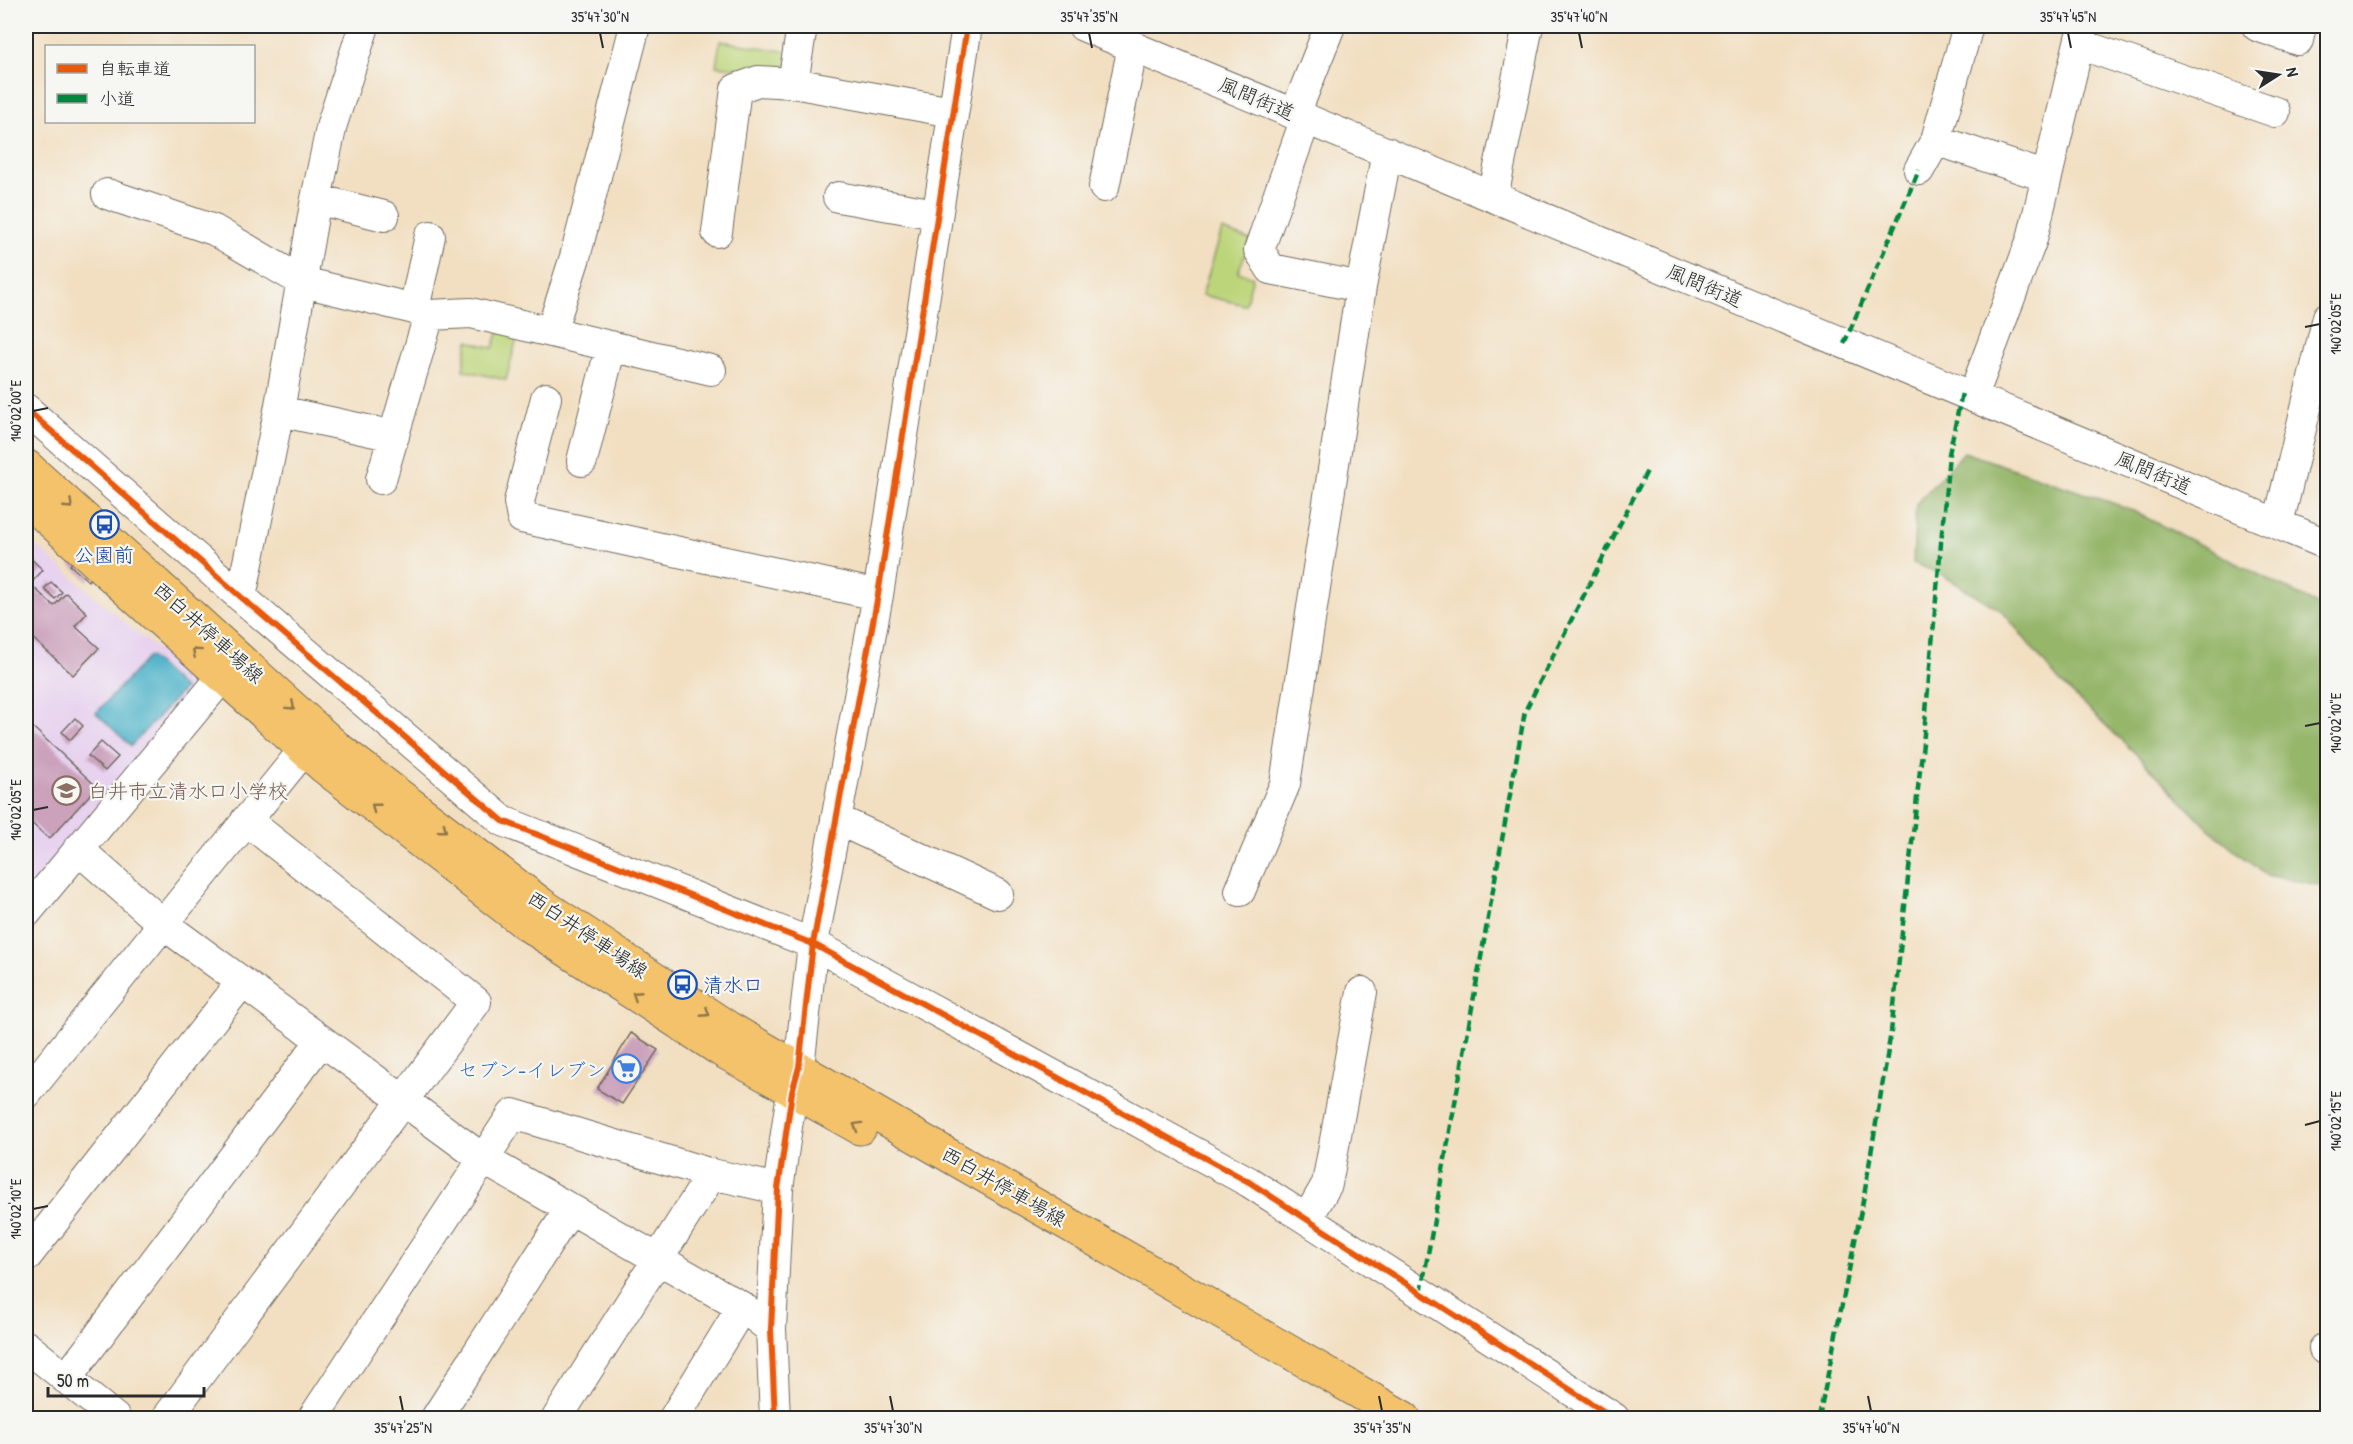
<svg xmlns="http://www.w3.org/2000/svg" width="2353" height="1444" viewBox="0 0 2353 1444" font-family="'Patrick Hand','Klee One',sans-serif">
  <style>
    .built { fill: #e7d2ef }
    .green { fill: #bdd57a; stroke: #748052; stroke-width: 1.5 }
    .forest { fill: #96b66a; stroke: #60704a; stroke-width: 1.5 }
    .water { fill: #48b0c8; stroke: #3a6e7a; stroke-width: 1.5 }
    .building { fill: #cba1bc }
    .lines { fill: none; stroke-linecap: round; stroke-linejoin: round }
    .minor-casing { stroke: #716a60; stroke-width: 32 }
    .major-casing { stroke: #716a60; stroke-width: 35 }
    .minor { stroke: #fff; stroke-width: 30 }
    .major { stroke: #f3c26a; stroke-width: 33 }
    .quiet { stroke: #00873e; stroke-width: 4.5; stroke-dasharray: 9 4.5; stroke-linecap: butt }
    .cycleway-casing { stroke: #f6f6f2; stroke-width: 10 }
    .cycleway { stroke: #e8590c; stroke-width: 6 }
    .oneway { stroke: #8f764a }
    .ticks { fill: none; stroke: #2b2b2b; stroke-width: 2 }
    .labels { text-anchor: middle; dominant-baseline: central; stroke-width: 4.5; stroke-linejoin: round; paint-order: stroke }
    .street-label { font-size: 20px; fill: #2b2b2b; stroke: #f6f6f2 }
    .transit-label { font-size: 20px; fill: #164399; stroke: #f6f6f2 }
    .education-label { font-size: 20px; fill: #785e54; stroke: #f6f6f2; text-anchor: start }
    .shop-label { font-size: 20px; fill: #366cbe; stroke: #f6f6f2; text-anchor: end }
    .neatline { fill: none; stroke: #2b2b2b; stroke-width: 2 }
    .ticks-label { font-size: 15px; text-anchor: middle; fill: #2b2b2b }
  </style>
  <rect width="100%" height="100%" fill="#f6f6f2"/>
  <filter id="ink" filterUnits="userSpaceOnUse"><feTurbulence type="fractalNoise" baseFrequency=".0167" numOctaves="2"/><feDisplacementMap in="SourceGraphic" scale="12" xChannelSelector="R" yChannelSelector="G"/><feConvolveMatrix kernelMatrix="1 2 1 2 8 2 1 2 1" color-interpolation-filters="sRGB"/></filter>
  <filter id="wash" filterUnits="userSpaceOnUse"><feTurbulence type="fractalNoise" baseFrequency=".008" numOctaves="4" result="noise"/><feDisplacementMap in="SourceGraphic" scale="24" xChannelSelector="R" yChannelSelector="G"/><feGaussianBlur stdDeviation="1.35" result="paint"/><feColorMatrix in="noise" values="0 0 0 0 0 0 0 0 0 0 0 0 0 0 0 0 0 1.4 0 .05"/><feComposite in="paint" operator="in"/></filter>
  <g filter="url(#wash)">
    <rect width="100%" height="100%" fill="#f2dfc1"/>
    <path class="built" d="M26 537 191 679 192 690 26 891Z"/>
    <path class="green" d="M720 41 790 52 788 64 775 72 716 66Z
      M1222 230 1251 240 1238 272 1253 277 1245 305 1202 295Z
      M501 324 519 330 506 380 463 370 468 341 493 348Z"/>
    <path class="forest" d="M1964 452 2127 508 2327 609V882L2319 885 2266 875 2209 829 2136 754 2059 681 2002 611 1939 573 1913 563 1916 504Z"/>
    <path class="water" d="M149 656 184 689 131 746 96 713Z"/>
    <g id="blocks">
      <path class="building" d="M26 554 43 570 30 584 54 606 66 593 87 613 75 626 99 648 73 675 26 632Z
        M73 561 91 577 88 581 70 565Z
        M51 582 62 592 55 599 44 589Z
        M75 718 83 726 70 740 62 732Z
        M26 721 97 787 49 839 26 818Z
        M101 742 118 757 105 771 88 756Z
        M631 1033 658 1050 622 1104 597 1089Z"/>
    </g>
  </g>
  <g filter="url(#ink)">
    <use href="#blocks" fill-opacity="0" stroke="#716a60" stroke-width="1.5"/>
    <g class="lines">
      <defs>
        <path id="minor" d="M1083 26 2328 545
          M2257 26 2298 40 2301 26
          M2079 44 2275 112
          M793 83 802 26
          M1295 114 1330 26
          M1306 118 1259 250 1271 269 1361 287
          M1936 140 2047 177
          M1919 170 1936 140 1968 26
          M1104 187 1133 46
          M107 194 214 230 303 282 414 309 429 315 471 313 551 332 575 257 635 26
          M838 197 936 214
          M1493 197 1528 26
          M316 199 384 216
          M717 232 736 89 758 81 793 83 952 112
          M414 309 430 236
          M551 332 711 370
          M1973 396 2032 239 2083 26
          M546 398 519 502 522 518 878 595
          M26 409 241 597 503 821 813 944 1249 1182 1614 1418
          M279 411 394 436
          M582 461 611 346
          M381 479 429 315
          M2278 524 2328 317
          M241 597 279 411 316 199 332 124 364 26
          M836 819 998 894
          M78 849 163 924 483 1159 742 1307 771 1329
          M1240 891 1285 784 1361 287 1387 152
          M26 913 238 658
          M26 1094 319 731
          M1307 1219 1327 1184 1362 992
          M26 1257 242 982
          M26 1346 115 1418
          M2324 1349 2328 1351
          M66 1379 321 1041
          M167 1418 476 1002 246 820
          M313 1418 513 1114 712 1174 778 1189
          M436 1418 570 1209
          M557 1418 712 1174
          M674 1418 742 1307
          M775 1418 771 1329 778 1189 792 1092 799 1067 813 944 878 595 967 26"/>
        <path id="major" d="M26 466 337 748 541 904 730 1029 1404 1418
          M26 499 324 767 525 923 721 1050 860 1128"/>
      </defs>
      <use href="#minor" class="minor-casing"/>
      <use href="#major" class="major-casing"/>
      <use href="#minor" class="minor"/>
      <use href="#major" class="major"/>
      <path class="quiet" d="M1844 344 1919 170
        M1421 1293 1525 711 1647 471
        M1819 1418 1864 1196 1891 1032 1924 734 1949 454 1962 393"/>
      <defs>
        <path id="cycleway" d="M26 409 241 597 503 821 813 944 1249 1182 1614 1418
          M775 1418 771 1329 778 1189 792 1092 799 1067 813 944 878 595 967 26"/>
      </defs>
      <use href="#cycleway" class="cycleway-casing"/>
      <use href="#cycleway" class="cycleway"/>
    </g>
    <defs><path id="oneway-chevron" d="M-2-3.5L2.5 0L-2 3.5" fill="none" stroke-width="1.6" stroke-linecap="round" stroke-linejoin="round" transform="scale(1.5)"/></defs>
    <g class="oneway">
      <use href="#oneway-chevron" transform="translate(69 505) rotate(43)"/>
      <use href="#oneway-chevron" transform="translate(196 652) rotate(-138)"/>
      <use href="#oneway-chevron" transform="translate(291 706) rotate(42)"/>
      <use href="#oneway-chevron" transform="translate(375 807) rotate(-142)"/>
      <use href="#oneway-chevron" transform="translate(443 829) rotate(38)"/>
      <use href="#oneway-chevron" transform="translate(636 995) rotate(-147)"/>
      <use href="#oneway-chevron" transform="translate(706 1013) rotate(33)"/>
      <use href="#oneway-chevron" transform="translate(857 1126) rotate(-151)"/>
    </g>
  </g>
  <path class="ticks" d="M600 33 603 48M1089 33 1092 48M1579 33 1582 48M2068 33 2071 48M2305 327 2320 324M33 411 48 408M2305 726 2320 723M33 810 48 807M2305 1125 2320 1121M33 1209 48 1206M400 1396 403 1411M890 1396 893 1411M1379 1396 1382 1411M1868 1396 1871 1411"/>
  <defs>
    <symbol id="bus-ring" viewBox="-11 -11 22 22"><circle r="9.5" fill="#f6f6f2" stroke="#1a4fb4" stroke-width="1.5"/><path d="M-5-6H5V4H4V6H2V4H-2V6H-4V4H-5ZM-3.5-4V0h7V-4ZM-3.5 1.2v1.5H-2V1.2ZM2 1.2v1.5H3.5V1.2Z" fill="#1a4fb4"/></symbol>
    <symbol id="school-ring" viewBox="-11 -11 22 22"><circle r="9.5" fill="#f6f6f2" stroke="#8d6e63" stroke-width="1.5"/><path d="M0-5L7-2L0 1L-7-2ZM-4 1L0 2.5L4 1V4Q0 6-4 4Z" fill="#8d6e63"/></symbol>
    <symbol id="supermarket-ring" viewBox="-11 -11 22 22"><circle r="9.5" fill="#f6f6f2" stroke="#3f7fe0" stroke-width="1.5"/><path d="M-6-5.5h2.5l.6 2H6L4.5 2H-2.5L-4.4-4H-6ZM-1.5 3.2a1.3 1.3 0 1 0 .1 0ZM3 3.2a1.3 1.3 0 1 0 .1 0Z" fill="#3f7fe0"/></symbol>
  </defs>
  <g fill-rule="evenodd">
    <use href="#bus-ring" x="88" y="508" width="33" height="33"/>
    <use href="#school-ring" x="50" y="774" width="33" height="33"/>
    <use href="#bus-ring" x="666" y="968" width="33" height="33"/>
    <use href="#supermarket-ring" x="610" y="1052" width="33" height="33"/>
  </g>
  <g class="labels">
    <g class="street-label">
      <text transform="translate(1257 98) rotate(23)">風間街道</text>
      <text transform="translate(1705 285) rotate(23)">風間街道</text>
      <text transform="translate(2154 472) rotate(23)">風間街道</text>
      <text transform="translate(209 632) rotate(42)">西白井停車場線</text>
      <text transform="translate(588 934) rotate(34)">西白井停車場線</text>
      <text transform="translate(1004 1186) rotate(30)">西白井停車場線</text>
    </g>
    <g class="transit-label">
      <text x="104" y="554">公園前</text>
      <text x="703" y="984" text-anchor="start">清水口</text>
    </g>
    <g class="education-label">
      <text x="88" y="790">白井市立清水口小学校</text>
    </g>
    <g class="shop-label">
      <text x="606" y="1069">セブン-イレブン</text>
    </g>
  </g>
  <rect width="2353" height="1444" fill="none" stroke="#f6f6f2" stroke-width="66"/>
  <rect x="45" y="45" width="210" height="78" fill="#f6f6f2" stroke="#a5a5a2" stroke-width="1.5"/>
  <rect x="57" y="64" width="30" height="9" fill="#e8590c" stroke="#a5a5a2" stroke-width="1.5"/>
  <text x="99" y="75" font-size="18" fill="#2b2b2b">自転車道</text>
  <rect x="57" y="94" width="30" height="9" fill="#00873e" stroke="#a5a5a2" stroke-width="1.5"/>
  <text x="99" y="105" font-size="18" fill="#2b2b2b">小道</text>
  <g transform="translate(2278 75) rotate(78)" stroke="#f6f6f2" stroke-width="4.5" paint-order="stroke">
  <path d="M0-4.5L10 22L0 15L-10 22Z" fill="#2b2b2b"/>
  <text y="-9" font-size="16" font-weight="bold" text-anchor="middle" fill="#2b2b2b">N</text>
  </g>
  <path d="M48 1387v9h156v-9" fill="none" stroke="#2b2b2b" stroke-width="3"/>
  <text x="57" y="1387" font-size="18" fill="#2b2b2b" stroke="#f6f6f2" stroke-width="4.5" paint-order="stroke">50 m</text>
  <rect x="33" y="33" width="2287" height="1378" class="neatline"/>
  <g class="ticks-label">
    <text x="600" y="22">35°47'30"N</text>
    <text x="1089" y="22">35°47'35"N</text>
    <text x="1579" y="22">35°47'40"N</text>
    <text x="2068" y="22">35°47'45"N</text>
    <text transform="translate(2336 324) rotate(-90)" y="5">140°02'05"E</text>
    <text transform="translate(16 411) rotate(-90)" y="5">140°02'00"E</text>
    <text transform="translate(2336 723) rotate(-90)" y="5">140°02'10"E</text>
    <text transform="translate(16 810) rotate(-90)" y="5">140°02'05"E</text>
    <text transform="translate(2336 1121) rotate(-90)" y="5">140°02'15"E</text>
    <text transform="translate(16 1209) rotate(-90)" y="5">140°02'10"E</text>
    <text x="403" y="1433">35°47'25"N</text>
    <text x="893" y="1433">35°47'30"N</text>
    <text x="1382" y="1433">35°47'35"N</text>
    <text x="1871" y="1433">35°47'40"N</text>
  </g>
</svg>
